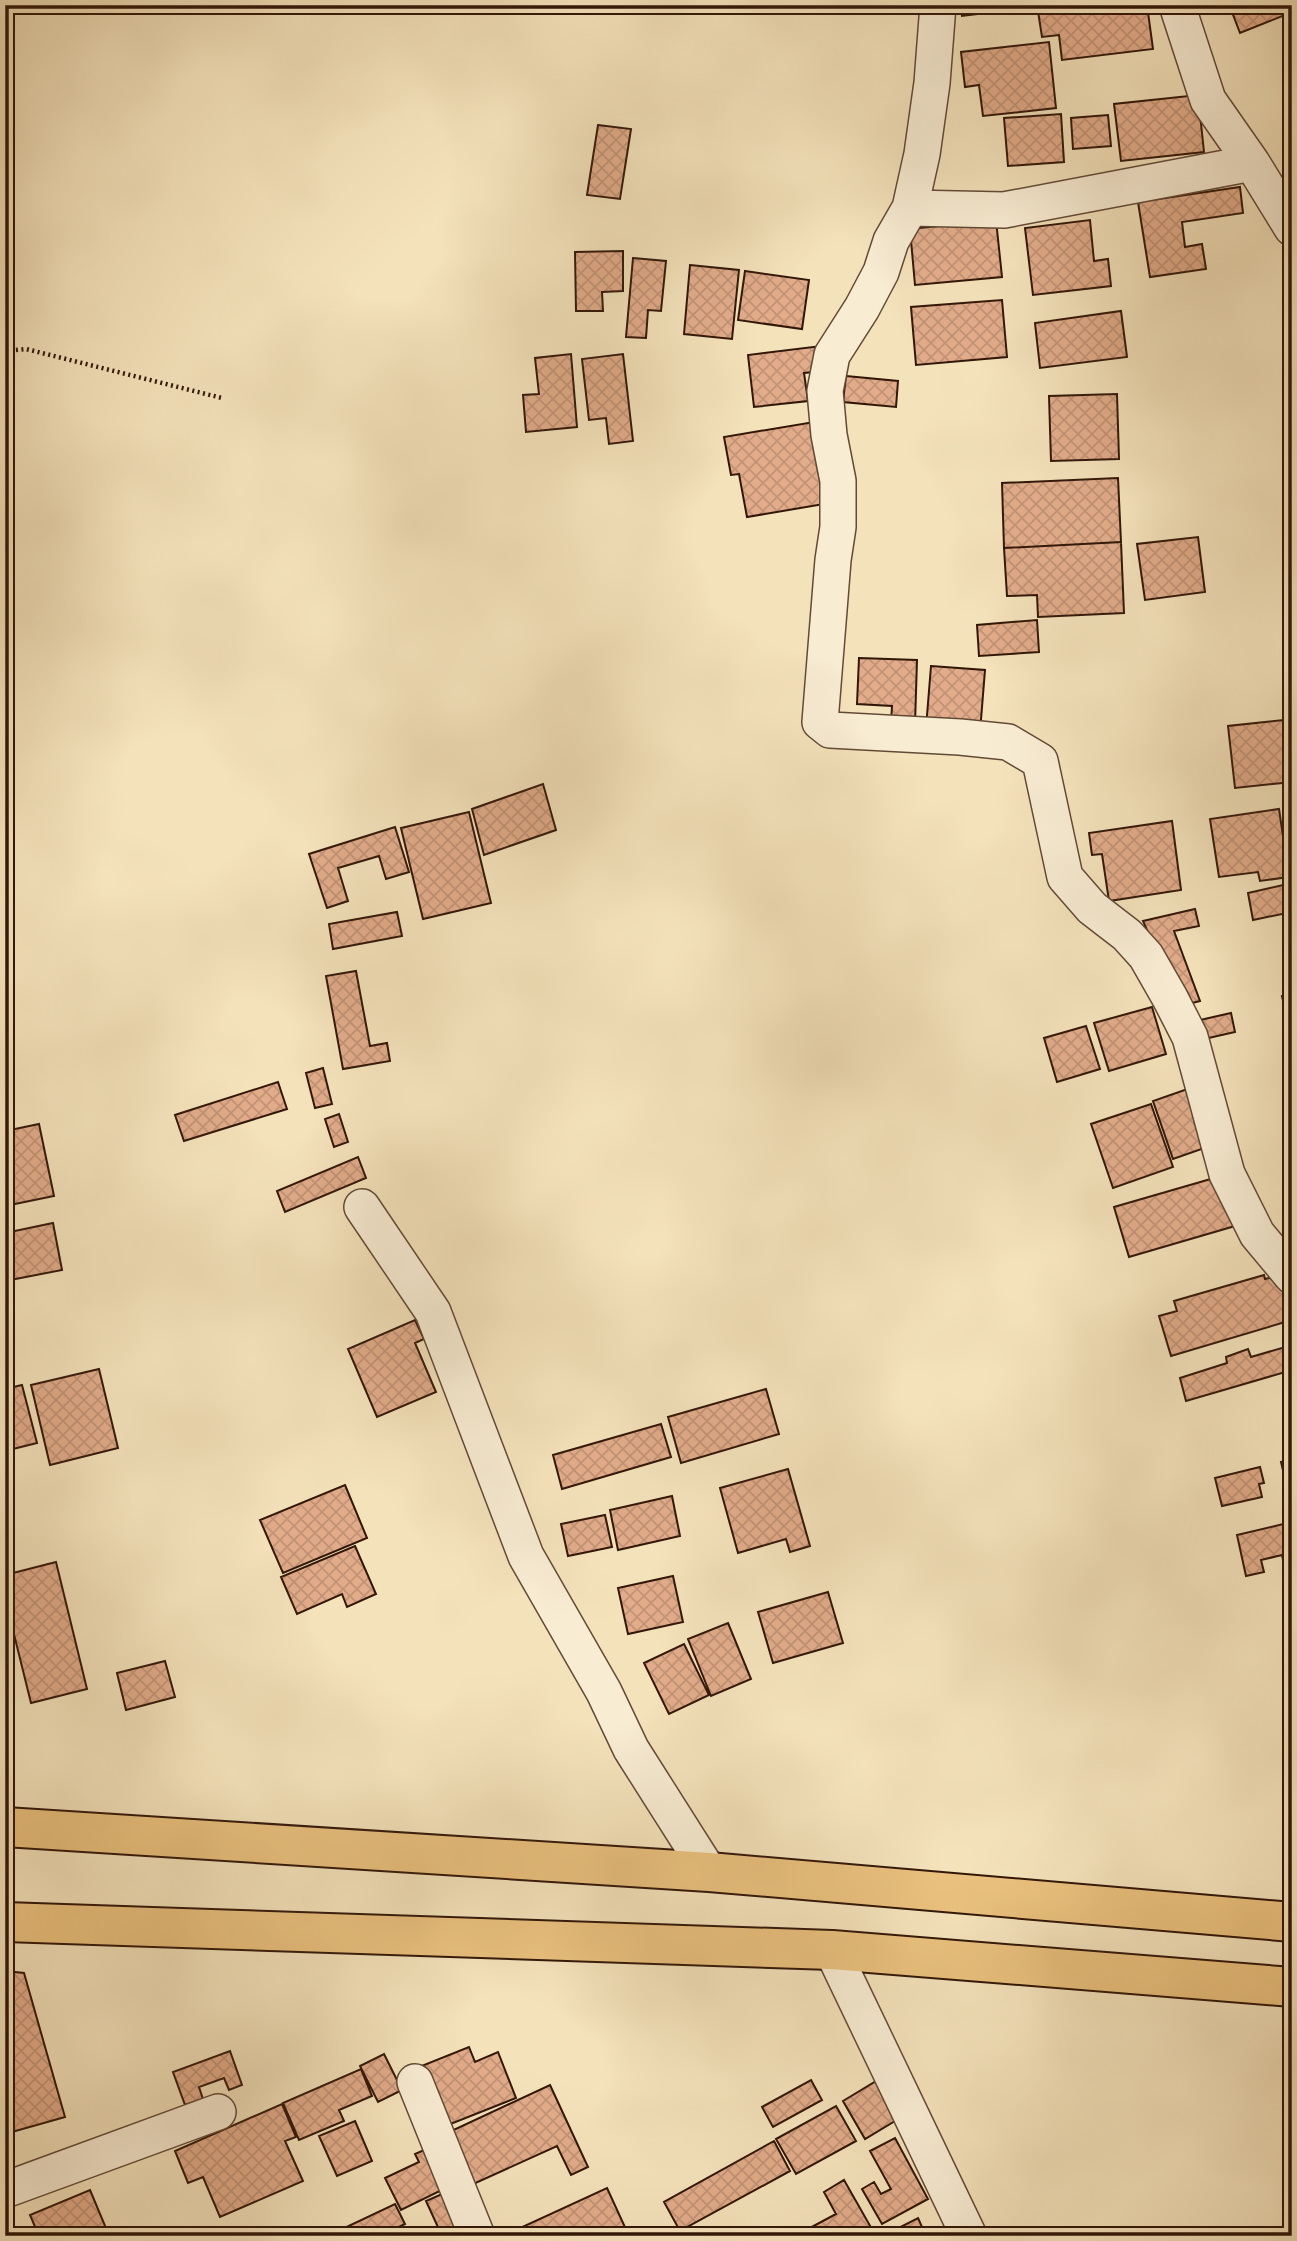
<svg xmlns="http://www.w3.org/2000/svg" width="1297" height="2241" viewBox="0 0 1297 2241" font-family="'Libre Caslon Text',serif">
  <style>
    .building { fill: url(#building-cross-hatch); stroke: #321709; stroke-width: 2 }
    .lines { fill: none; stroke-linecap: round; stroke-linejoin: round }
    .minor-casing { stroke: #624a36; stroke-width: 38 }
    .major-casing { stroke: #321709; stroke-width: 42 }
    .path { stroke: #321709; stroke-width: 4.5; stroke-dasharray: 2 3.5; stroke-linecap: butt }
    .minor { stroke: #f8ecd3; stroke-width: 35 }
    .major { stroke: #eac17e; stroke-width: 38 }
  </style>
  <defs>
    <pattern id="building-cross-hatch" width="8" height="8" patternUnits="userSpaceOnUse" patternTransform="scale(1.75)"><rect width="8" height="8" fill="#e2ac8a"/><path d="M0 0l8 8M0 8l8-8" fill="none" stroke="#c29376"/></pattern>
  </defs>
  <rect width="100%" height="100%" fill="#f4e2bb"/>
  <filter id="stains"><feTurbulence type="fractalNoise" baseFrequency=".00286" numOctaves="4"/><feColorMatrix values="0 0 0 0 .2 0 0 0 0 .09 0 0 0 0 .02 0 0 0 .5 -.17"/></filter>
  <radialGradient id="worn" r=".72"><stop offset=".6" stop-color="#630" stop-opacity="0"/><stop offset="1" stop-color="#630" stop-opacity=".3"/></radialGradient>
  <path class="building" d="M961 5H1019V9L962 16Z
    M1037 5H1147L1153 49 1062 60 1059 35 1042 37Z
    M1248 5H1287L1290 13 1240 33 1232 12Z
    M1049 42 1056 108 983 116 979 85 965 87 961 52Z
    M1198 95 1204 152 1121 161 1114 104Z
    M1061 114 1064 162 1008 166 1004 118Z
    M1108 115 1111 146 1073 149 1071 118Z
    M598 125 631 129 620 199 587 195Z
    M1240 187 1243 213 1182 222 1185 247 1202 244 1206 269 1150 277 1138 202Z
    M996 220 1002 277 915 285 910 229Z
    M1090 220 1094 261 1108 259 1111 286 1033 295 1025 228Z
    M623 251V291L602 292 603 311H576L575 252Z
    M633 258 666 261 661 311 648 310 646 338 626 337Z
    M690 265 739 270 732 339 684 334Z
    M745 271 809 280 802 329 738 320Z
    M1002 300 1007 357 916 365 911 307Z
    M1121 311 1127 357 1040 368 1035 323Z
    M821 346 824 371 804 373 808 401 754 407 748 355Z
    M571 354 577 427 526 432 523 395 539 394 535 358Z
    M623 354 633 441 609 444 606 418 589 420 582 359Z
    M846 376 898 381 896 407 843 402Z
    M1117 394 1119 459 1051 461 1049 396Z
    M820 421 812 435 824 504 747 517 739 474 731 475 724 437Z
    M1118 478 1121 542 1004 548 1002 483Z
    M1198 537 1205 592 1145 600 1137 544Z
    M1121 542 1124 613 1038 617 1037 595 1007 596 1004 548Z
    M1037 620 1039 652 979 656 977 625Z
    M859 658 917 660 915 724 891 723 892 706 857 704Z
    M931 666 985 670 980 732 926 728Z
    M1292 719V782L1235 788 1228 726Z
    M543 784 556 830 484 855 472 809Z
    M1279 809 1289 877 1260 881 1258 872 1219 877 1210 819Z
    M469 812 491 903 423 919 401 828Z
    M1172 821 1181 890 1109 901 1102 854 1092 855 1089 833Z
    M395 827 409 872 386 879 379 856 338 868 348 901 327 908 309 854Z
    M1292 883V912L1253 920 1248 893Z
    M1195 909 1199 926 1174 931 1200 1001 1180 1006 1143 921Z
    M397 912 402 936 333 949 329 924Z
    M356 971 370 1046 387 1043 390 1061 343 1069 326 976Z
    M1292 994V1042L1282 996Z
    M1152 1007 1166 1054 1109 1071 1094 1023Z
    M1231 1013 1235 1032 1204 1039 1200 1020Z
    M1086 1026 1100 1069 1057 1082 1044 1038Z
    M323 1068 332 1104 315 1108 306 1073Z
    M278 1082 287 1109 184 1141 175 1115Z
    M1196 1086 1216 1144 1173 1159 1153 1101Z
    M1151 1104 1173 1167 1113 1188 1091 1124Z
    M339 1114 348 1142 334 1147 325 1119Z
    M39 1124 54 1196 5 1206V1131Z
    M358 1157 366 1178 285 1212 277 1191Z
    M1221 1176 1235 1226 1129 1257 1114 1207Z
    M53 1223 62 1270 5 1281V1233Z
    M1286 1274 1292 1294V1320L1171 1356 1159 1316 1177 1311 1174 1301 1264 1275 1265 1279Z
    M415 1320 424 1339 415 1343 436 1392 377 1417 348 1349Z
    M1292 1345V1370L1186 1401 1180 1378 1227 1363 1226 1357 1248 1349 1251 1357Z
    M99 1369 118 1448 50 1465 31 1385Z
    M22 1385 37 1443 5 1451V1389Z
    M766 1389 779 1434 681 1463 668 1417Z
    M661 1424 671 1457 562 1489 553 1455Z
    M1292 1459V1494L1289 1495 1281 1462Z
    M1260 1467 1264 1483 1259 1484 1262 1497 1222 1506 1215 1478Z
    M788 1469 810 1546 790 1552 786 1539 738 1553 720 1488Z
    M345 1485 367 1538 283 1573 260 1520Z
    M672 1496 680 1536 618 1550 610 1510Z
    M605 1515 612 1547 568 1556 561 1524Z
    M1292 1522V1578L1287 1579 1282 1555 1261 1560 1264 1572 1246 1576 1237 1535Z
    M355 1546 376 1594 347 1607 342 1594 297 1614 281 1577Z
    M56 1562 87 1689 31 1703 5 1598V1575Z
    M673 1576 683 1622 628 1634 618 1588Z
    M828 1592 843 1643 773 1663 758 1612Z
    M728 1623 751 1679 711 1696 688 1639Z
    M684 1644 709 1695 669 1714 644 1663Z
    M165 1661 175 1697 126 1710 117 1673Z
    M5 1971 24 1973 65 2117 5 2134Z
    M469 2047 475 2062 498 2052 516 2098 443 2127 419 2067Z
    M230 2051 242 2085 229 2090 224 2078 199 2087 203 2099 185 2105 173 2072Z
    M384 2054 402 2090 378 2102 360 2066Z
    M361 2069 372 2096 339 2110 344 2121 299 2140 283 2103Z
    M811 2080 822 2100 773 2127 762 2107Z
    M878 2080 900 2118 865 2139 843 2101Z
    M550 2085 588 2167 571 2175 557 2146 469 2186 445 2134Z
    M282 2104 296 2137 285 2141 303 2181 220 2217 203 2177 188 2183 175 2151Z
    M836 2106 856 2141 796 2174 776 2139Z
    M355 2121 372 2161 337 2176 319 2136Z
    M895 2138 928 2199 882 2224 862 2189 874 2182 881 2194 891 2189 870 2151Z
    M774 2141 790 2171 680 2231 664 2202Z
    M431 2147 450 2186 401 2210 385 2178 419 2162 415 2154Z
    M844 2180 873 2231 863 2236H812L808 2229 836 2214 824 2192Z
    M607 2188 629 2236H503Z
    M90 2190 108 2233 101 2236H39L30 2215Z
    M449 2191 470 2236H442L426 2201Z
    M395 2204 405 2224 380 2236H340L338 2231Z
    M918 2218 926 2236H883Z"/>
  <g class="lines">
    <defs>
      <path id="minor" d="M938 5 932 83 922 154 910 208 891 241 881 272 862 308 832 355 825 391 829 435 838 481V527L833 560 820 722 830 730 960 737 1008 742 1040 761 1065 877 1092 908 1127 935 1146 956 1170 998 1190 1037 1227 1174 1257 1234 1292 1276
        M1177 5 1208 100 1252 163 1292 228
        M910 208 1004 210 1252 163
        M362 1207 433 1312 526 1556 604 1692 631 1749 709 1872
        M832 1950 969 2236
        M415 2082 477 2236
        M5 2190 218 2112"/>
      <path id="major" d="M5 1827 709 1872 1292 1922
        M5 1922 832 1950 1292 1987"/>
    </defs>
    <use href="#minor" class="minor-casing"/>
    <use href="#major" class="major-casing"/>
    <path class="path" d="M5 351 26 349 222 398"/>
    <use href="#minor" class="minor"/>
    <use href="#major" class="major"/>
  </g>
  <rect width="1297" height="2241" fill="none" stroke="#f4e2bb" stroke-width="28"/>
  <rect x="7" y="7" width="1283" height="2227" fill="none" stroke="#321709" stroke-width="3.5"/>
  <rect x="14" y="14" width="1269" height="2213" fill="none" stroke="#321709" stroke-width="2"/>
  <rect width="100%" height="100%" filter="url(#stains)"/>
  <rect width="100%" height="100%" fill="url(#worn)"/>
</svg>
